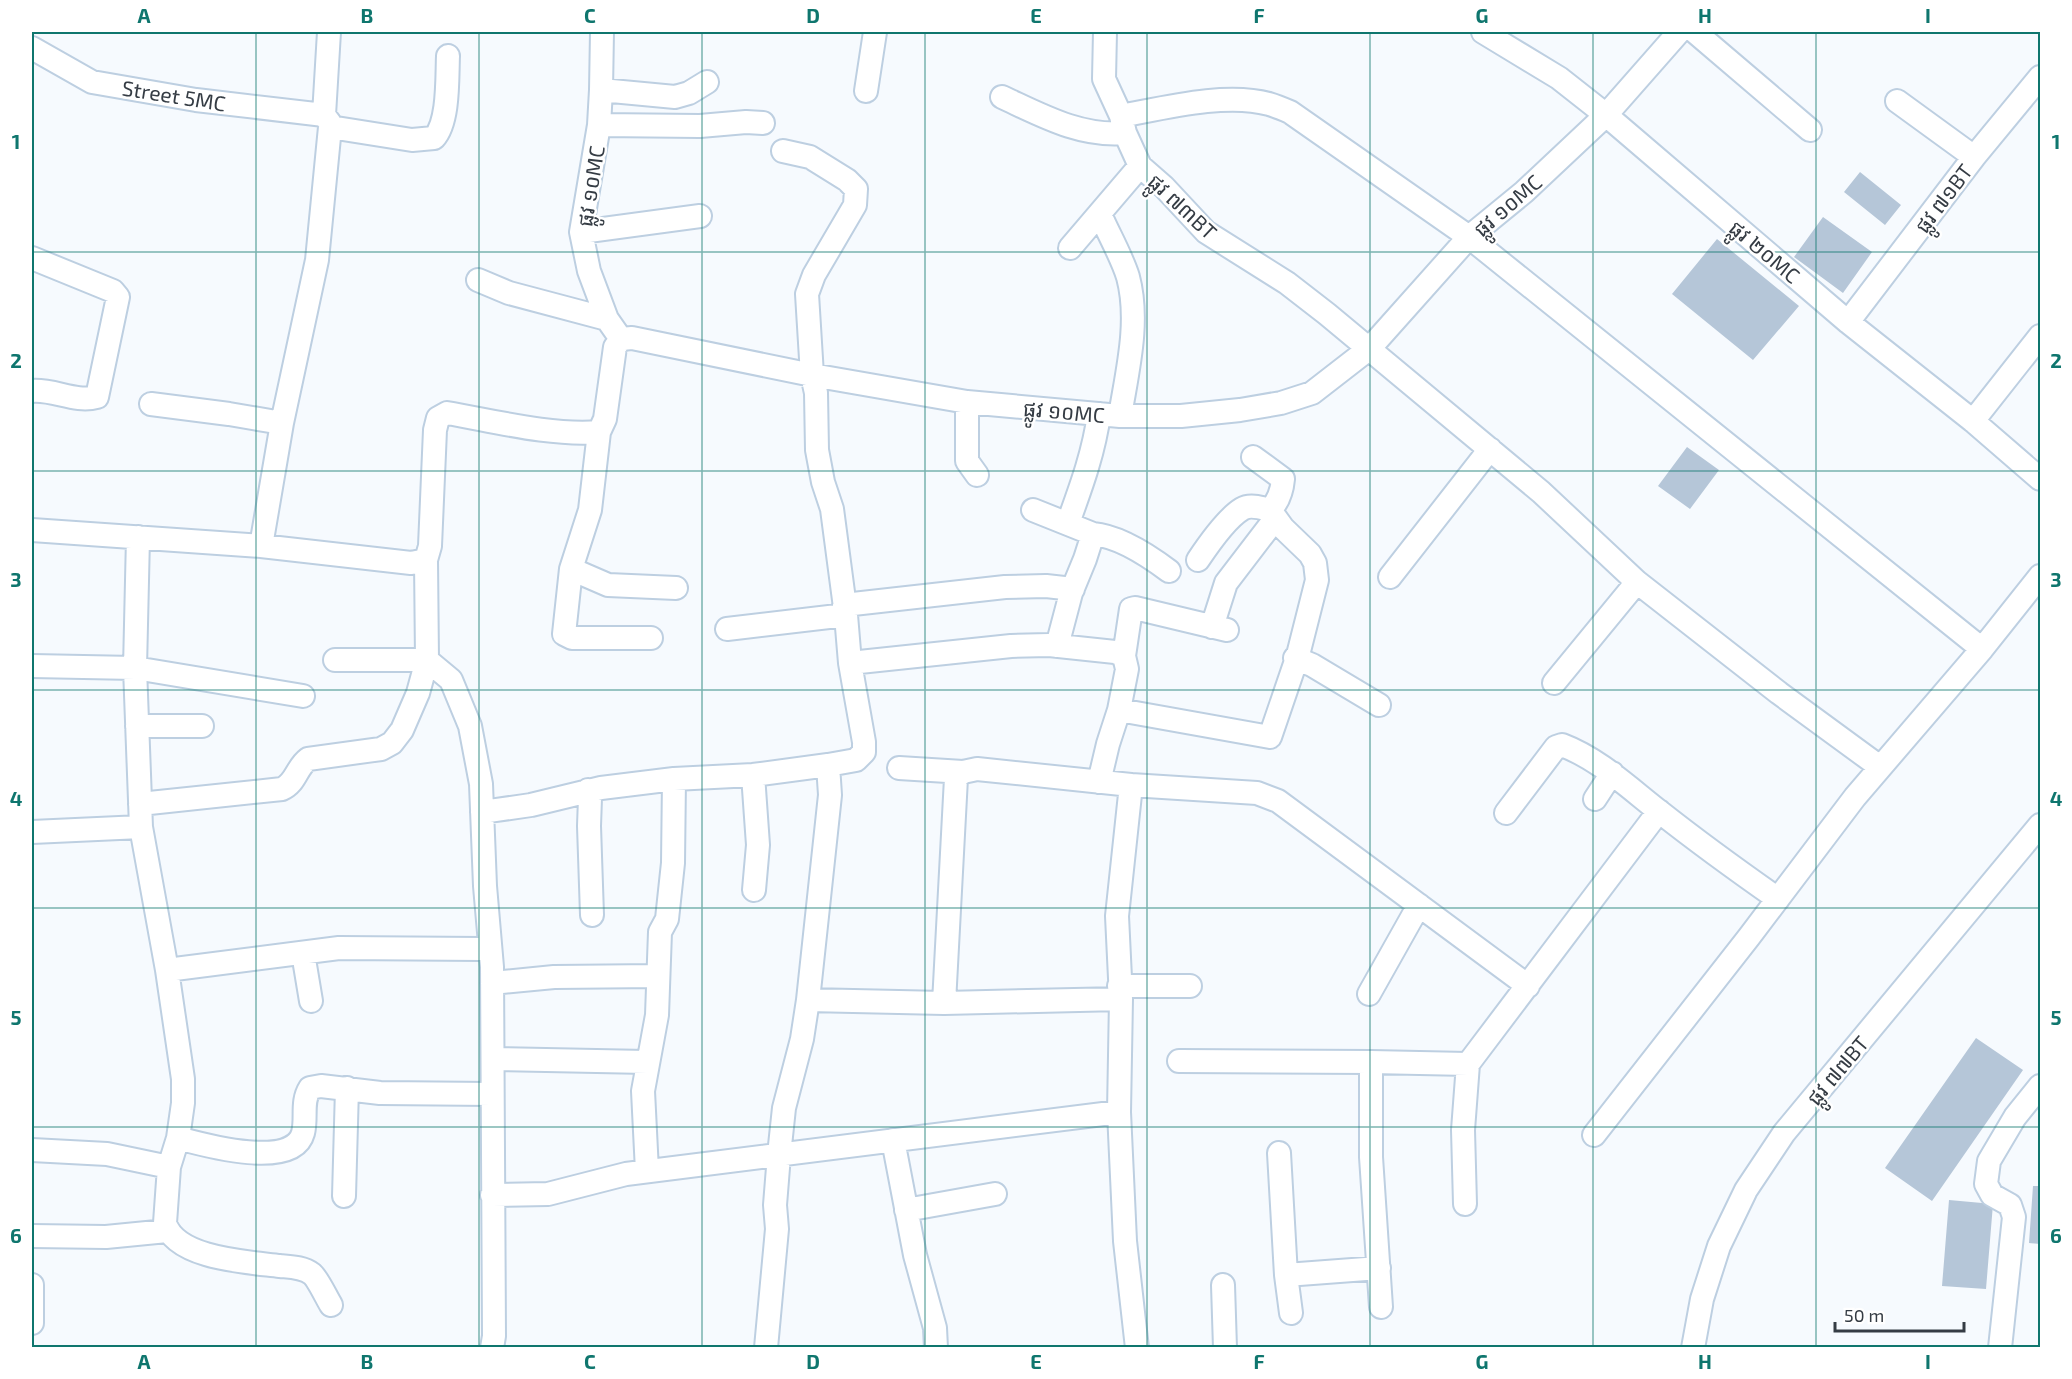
<svg xmlns="http://www.w3.org/2000/svg" width="2072" height="1379" viewBox="0 0 2072 1379" font-family="'Exo 2','Noto Sans Khmer',sans-serif">
  <style>
    .building { fill: #b5c6d8 }
    .lines { fill: none; stroke-linecap: round; stroke-linejoin: round }
    .minor-casing { stroke: #bdcfe1; stroke-width: 26 }
    .minor { stroke: #fff; stroke-width: 22 }
    .grid { fill: none; stroke: #0f766e; stroke-width: 1.5; stroke-opacity: 0.55 }
    .labels { text-anchor: middle; dominant-baseline: central; stroke-width: 5; stroke-linejoin: round; paint-order: stroke }
    .street-label { font-size: 21px; fill: #353c44; stroke: #fff }
    .neatline { fill: none; stroke: #0f766e; stroke-width: 2 }
    .grid-label { font-size: 20px; text-anchor: middle; font-weight: bold; fill: #0f766e }
  </style>
  <rect width="100%" height="100%" fill="#f6fafe"/>
  <path class="building" d="M1860 172 1901 205 1885 225 1844 192Z
    M1823 217 1872 252 1843 293 1794 257Z
    M1717 239 1799 306 1753 360 1672 294Z
    M1687 447 1719 470 1690 509 1658 486Z
    M1976 1038 2023 1070 1932 1201 1885 1168Z
    M2033 1186H2040V1244L2029 1243Z
    M1949 1200 1993 1204 1986 1289 1942 1286Z"/>
  <g class="lines">
    <defs>
      <path id="minor" d="M602 32 601 90 599 125 581 232 589 271 607 319 621 339 632 338 812 375 967 402 1120 416H1181L1240 410 1281 403 1312 393 1370 348 1469 237 1524 192 1606 115 1679 32
        M1105 32 1104 79 1121 116 1125 133 1140 166 1164 187 1206 232 1287 283 1327 314 1541 492 1637 582 1779 693 1880 767
        M1483 32 1559 78 1606 115 1848 322 1973 421 2040 479
        M1695 32 1810 130
        M32 48 92 82 196 100 324 115
        M601 90 675 97 689 93 707 82
        M866 91 875 32
        M1002 97C1041 115 1080 137 1125 133
        M1897 101 1974 157
        M1121 116C1164 108 1226 92 1269 104 1276 106 1283 109 1290 112L1469 237 1982 649
        M599 125 700 126 746 122 763 123
        M330 127 412 140 434 138C449 122 447 78 448 56
        M1100 214C1108 233 1122 257 1128 277 1140 322 1127 372 1120 416
        M581 232 700 216
        M1070 248 1140 166
        M32 258 113 291 118 297 97 397C75 403 54 389 32 391
        M478 280 509 293 607 319
        M1848 322 1974 157 2040 77
        M967 402V461L977 475
        M151 404 229 414 282 423
        M1973 421 2040 336
        M599 432 590 510 571 569 564 634 572 638H651
        M1253 457 1283 479C1282 490 1278 502 1270 510
        M1033 510 1093 534C1118 536 1149 556 1169 571
        M1068 523C1081 487 1094 452 1099 414
        M32 530 261 546 411 563 426 560 430 546 435 430 438 418 447 413C494 421 551 436 599 432L605 419 615 347 621 339
        M261 546 282 423 317 260 330 127V123L324 115 329 32
        M1198 560C1208 545 1227 518 1242 509 1250 504 1262 508 1270 510
        M571 569 608 585 676 588
        M1390 577 1490 449
        M844 605 1005 587 1046 586 1073 589
        M1212 627 1226 583 1275 519
        M727 629 846 615
        M1057 646 1071 593 1085 559 1093 534
        M1295 658 1312 665 1379 705
        M335 660H427L451 680 470 726 481 784 485 886 492 967 494 1336 492 1348
        M850 663 1011 646 1049 645 1115 652 1124 656
        M32 666 135 668 138 537
        M1554 683 1637 582
        M303 696 135 668 141 827 167 970 183 1079V1103L178 1138 169 1167 165 1223C176 1259 248 1262 280 1266 290 1267 303 1267 312 1274 318 1279 326 1297 331 1305
        M1119 710 1270 737 1298 655 1317 580 1315 563 1310 554 1283 528 1270 510
        M137 726H202
        M899 768 963 772
        M753 775 758 845 754 890
        M1099 782 1108 744 1119 710 1127 669 1124 656 1131 609 1135 608 1227 630
        M1131 785 1117 916 1121 999 1119 1112 1125 1241 1137 1348
        M588 790 590 798 589 826 592 915
        M1595 799 1612 773
        M140 804 282 789C296 783 296 768 308 759L381 749 392 743 402 730 418 693 427 660 426 560
        M482 812 531 805 601 788 674 779 753 775 828 765 856 760 864 752V742L850 663 846 615 832 509 823 482 817 450 816 393 812 375 807 294 814 275 855 205 856 189 847 180 810 157 783 151
        M1506 813 1556 747 1562 745C1599 759 1629 788 1660 812 1698 842 1738 871 1778 899
        M32 832 141 827
        M303 953 311 1001
        M167 970 339 948 482 949 490 947
        M492 983 554 977 657 976
        M1119 986H1190
        M1369 994 1419 905
        M808 1000 944 1003 1121 999
        M944 1003 956 778 963 772 977 769 1131 785 1257 793 1278 801 1528 986
        M493 1059 647 1062
        M1179 1061 1371 1062 1468 1064 1659 811
        M1371 1062V1157L1381 1307
        M1594 1135 1749 937 1855 797 1982 649 2040 576
        M178 1138C204 1145 293 1170 303 1133 307 1118 301 1102 310 1088L321 1086 380 1093 492 1094
        M893 1140 915 1255 935 1328 936 1348
        M32 1150 107 1154 169 1167
        M1279 1153 1286 1275 1291 1313
        M647 1171 643 1091 657 1015 660 932 667 919 673 863 674 779
        M492 1195 548 1194 626 1174 1119 1112
        M344 1196 347 1088
        M1465 1204 1463 1130 1468 1064
        M906 1210 995 1194
        M32 1236 106 1237 167 1231
        M1286 1275 1379 1268
        M32 1285V1323
        M1223 1285 1225 1348
        M766 1348 777 1229 775 1205 779 1155 784 1108 802 1039 808 1000 830 795 828 765
        M1693 1348 1702 1299 1719 1246 1746 1190 1784 1133 2040 825
        M2000 1348 2014 1217 2010 1205 1992 1195 1986 1184 1989 1161 2015 1117 2040 1086"/>
    </defs>
    <use href="#minor" class="minor-casing"/>
    <use href="#minor" class="minor"/>
  </g>
  <path class="grid" d="M256 32V1348M479 32V1348M702 32V1348M925 32V1348M1147 32V1348M1370 32V1348M1593 32V1348M1816 32V1348M32 252H2040M32 471H2040M32 690H2040M32 908H2040M32 1127H2040"/>
  <g class="labels">
    <g class="street-label">
      <text transform="translate(174 95) rotate(9)">Street 5MC</text>
      <text transform="translate(590 186) rotate(-81)">ផ្លូវ ១០MC</text>
      <text transform="translate(1943 198) rotate(-53)">ផ្លូវ ៧១BT</text>
      <text transform="translate(1507 205) rotate(-41)">ផ្លូវ ១០MC</text>
      <text transform="translate(1183 206) rotate(43)">ផ្លូវ ៧៣BT</text>
      <text transform="translate(1765 251) rotate(40)">ផ្លូវ ២០MC</text>
      <text transform="translate(1064 411) rotate(5)">ផ្លូវ ១០MC</text>
      <text transform="translate(1837 1070) rotate(-50)">ផ្លូវ ៧៧BT</text>
    </g>
  </g>
  <rect width="2072" height="1379" fill="none" stroke="#ffffff" stroke-width="66"/>
  <path d="M1835 1322v9h129v-9" fill="none" stroke="#353c44" stroke-width="3"/>
  <text x="1844" y="1322" font-size="18" fill="#353c44" stroke="#ffffff" stroke-width="4.5" paint-order="stroke">50 m</text>
  <rect x="33" y="33" width="2006" height="1313" class="neatline"/>
  <g class="grid-label">
    <text x="144" y="23">A</text>
    <text x="367" y="23">B</text>
    <text x="590" y="23">C</text>
    <text x="813" y="23">D</text>
    <text x="1036" y="23">E</text>
    <text x="1259" y="23">F</text>
    <text x="1482" y="23">G</text>
    <text x="1705" y="23">H</text>
    <text x="1928" y="23">I</text>
    <text x="16" y="149">1</text>
    <text x="2056" y="149">1</text>
    <text x="16" y="368">2</text>
    <text x="2056" y="368">2</text>
    <text x="16" y="587">3</text>
    <text x="2056" y="587">3</text>
    <text x="16" y="806">4</text>
    <text x="2056" y="806">4</text>
    <text x="16" y="1025">5</text>
    <text x="2056" y="1025">5</text>
    <text x="16" y="1243">6</text>
    <text x="2056" y="1243">6</text>
    <text x="144" y="1369">A</text>
    <text x="367" y="1369">B</text>
    <text x="590" y="1369">C</text>
    <text x="813" y="1369">D</text>
    <text x="1036" y="1369">E</text>
    <text x="1259" y="1369">F</text>
    <text x="1482" y="1369">G</text>
    <text x="1705" y="1369">H</text>
    <text x="1928" y="1369">I</text>
  </g>
</svg>
